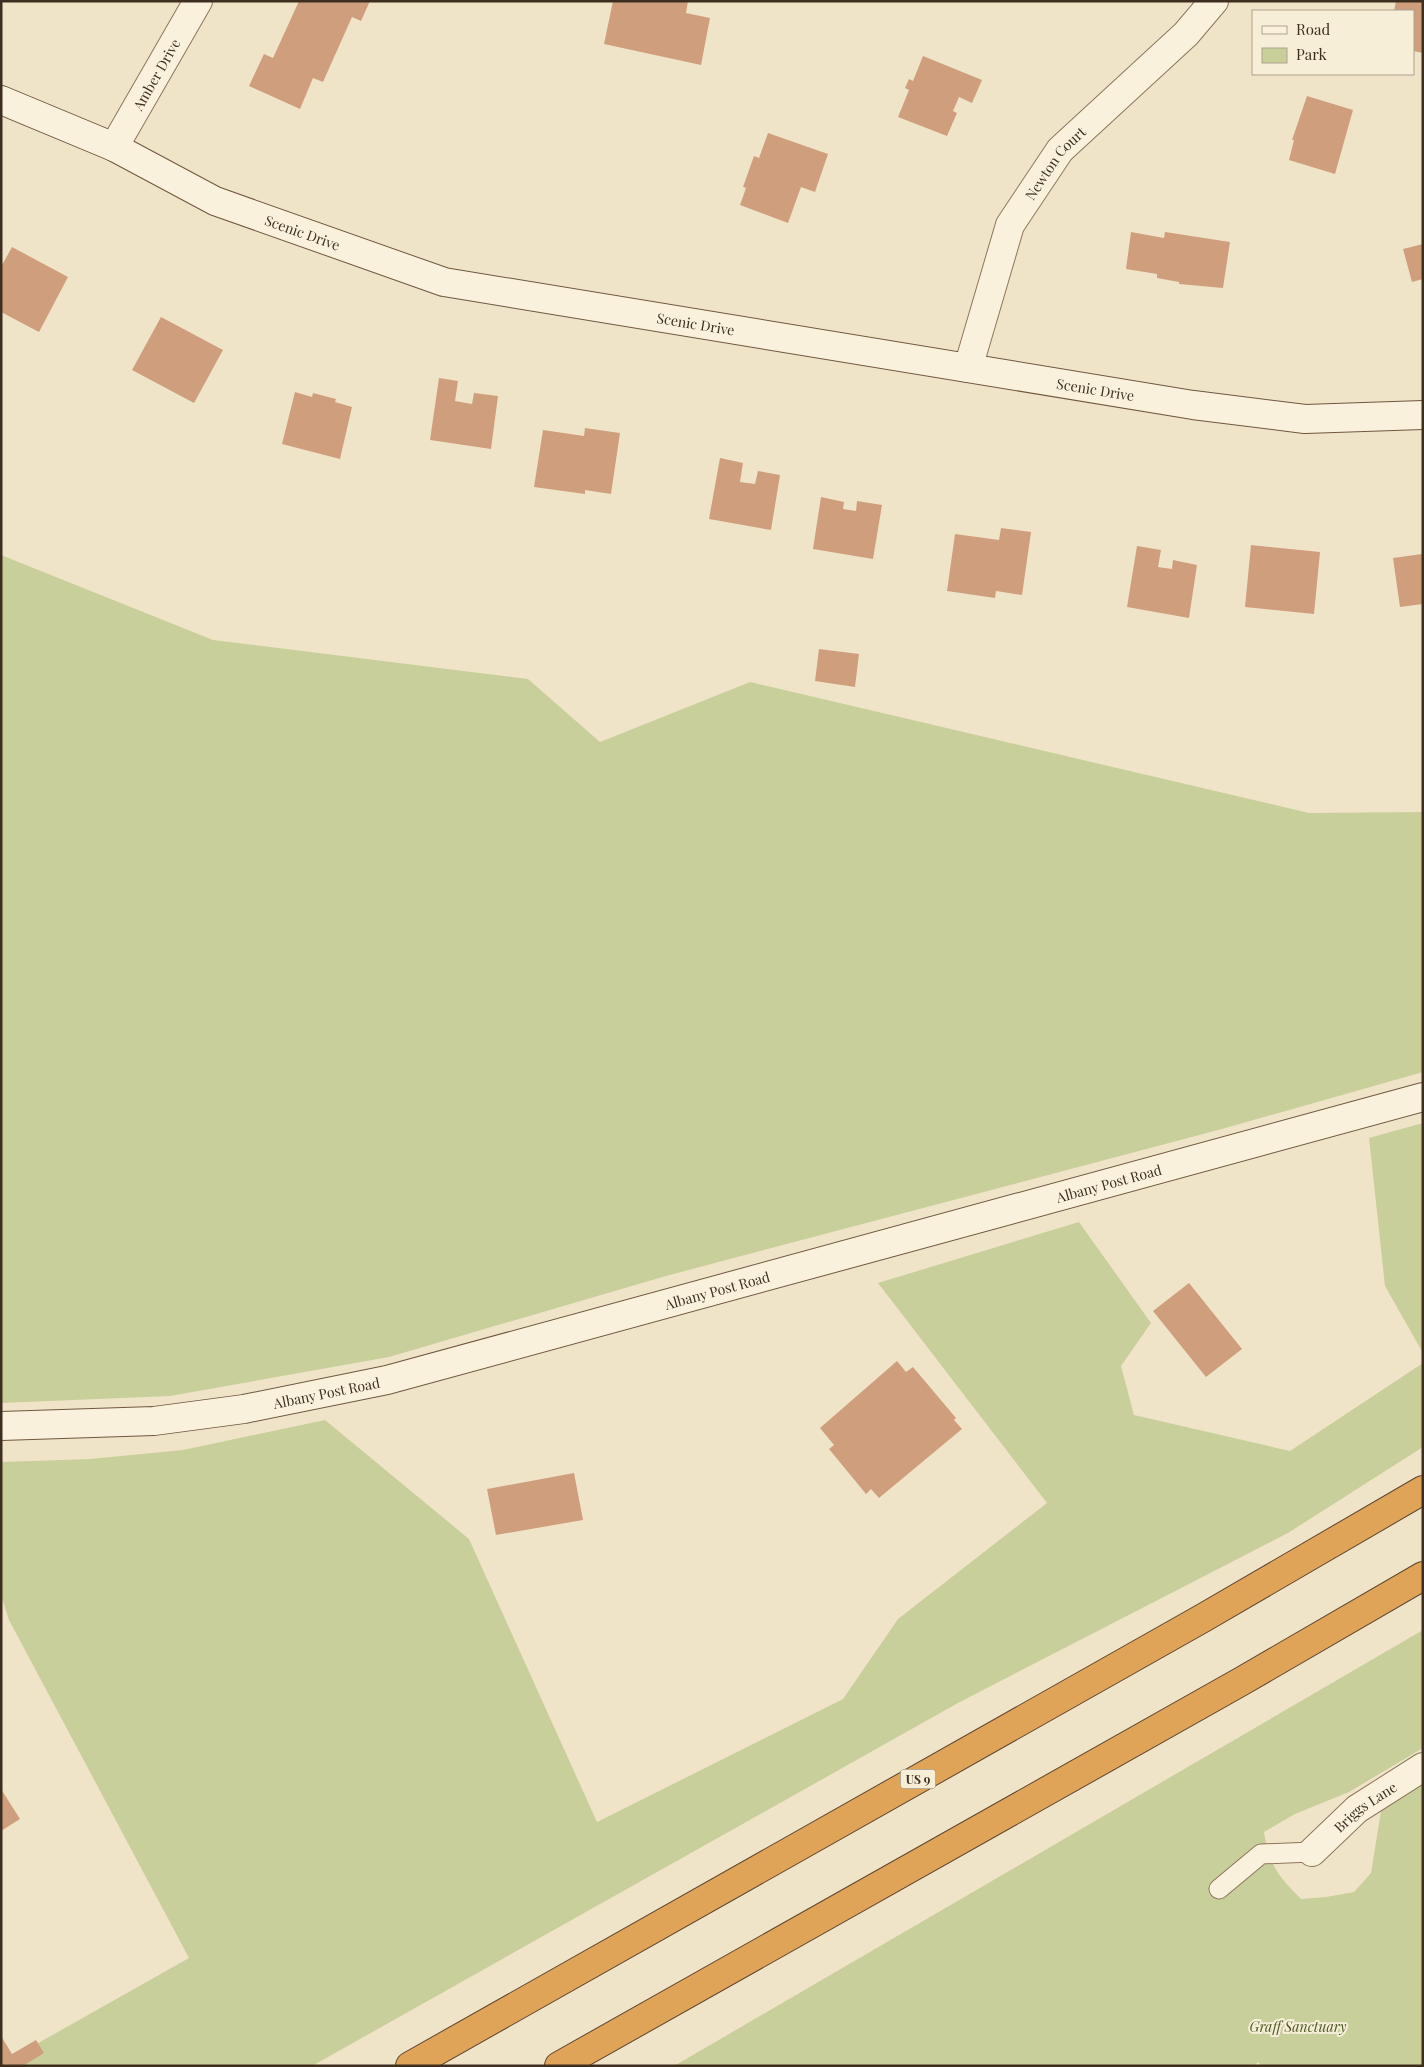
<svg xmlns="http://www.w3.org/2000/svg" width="1424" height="2067" viewBox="0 0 1424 2067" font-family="'Playfair Display',serif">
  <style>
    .green { fill: #c9cf9b }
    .building { fill: #cf9f7d }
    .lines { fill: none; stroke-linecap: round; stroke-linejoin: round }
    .lane-casing { stroke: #8d765c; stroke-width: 21 }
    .street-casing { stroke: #8d765c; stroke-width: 30 }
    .secondary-casing { stroke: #6f573f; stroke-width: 30 }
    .highway-casing { stroke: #5b4430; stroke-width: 30 }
    .lane { stroke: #faf1dc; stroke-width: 19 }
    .street { stroke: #faf1dc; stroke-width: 28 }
    .secondary { stroke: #faf1dc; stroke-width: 28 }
    .highway { stroke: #e0a458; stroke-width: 28 }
    .labels { text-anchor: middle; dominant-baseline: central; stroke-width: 4; stroke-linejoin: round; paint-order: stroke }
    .shield { fill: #f7eed8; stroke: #756857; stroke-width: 1 }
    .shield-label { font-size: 12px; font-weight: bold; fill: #3d2e20 }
    .street-label { font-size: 14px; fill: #3d2e20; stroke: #f7eed8 }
    .park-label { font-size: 14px; font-style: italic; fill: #4d5a26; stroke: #f7eed8 }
  </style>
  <rect width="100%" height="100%" fill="#f0e4c8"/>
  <path class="green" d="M1 555 213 640 528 679 600 742 750 682 1309 813 1423 812V1072L1222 1129 666 1276 389 1357 170 1396 1 1403Z
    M1423 1123V1353L1385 1286 1369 1138Z
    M1079 1222 1151 1323 1121 1366 1134 1415 1290 1451 1423 1363V1447L1288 1533 958 1703 312 2066H1V2064L189 1958 9 1620 1 1595V1462L90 1459 183 1450 325 1420 469 1539 597 1822 843 1699 898 1619 1047 1503 878 1283Z
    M1423 1630V1748L1349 1792 1295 1814 1264 1832C1269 1865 1278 1876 1301 1899L1326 1897 1354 1892 1371 1873 1381 1811 1423 1783V2066H1262L1258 2062 1254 2066H674Z"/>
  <path class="building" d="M299 1H370L361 21 352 17 323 82 313 78 300 109 249 86 264 54 273 58Z
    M613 1H688L686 13 710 18 701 65 604 44Z
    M1396 1H1423V53L1413 51V11H1394Z
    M923 56 982 80 972 103 959 97 953 111 957 113 947 136 898 117 909 90 905 88 909 79 913 81Z
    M1307 96 1353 110 1335 174 1289 160 1294 140H1292Z
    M768 133 828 154 815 192 801 187 788 223 740 205 746 188 743 187 754 156 759 158Z
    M1131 232 1164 238 1165 232 1230 242 1223 288 1179 284V282L1157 278V274L1126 269Z
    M1423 244V279L1412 282 1403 249Z
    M12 247 68 277 39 332 1 312V267Z
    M161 317 223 350 194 403 132 370Z
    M439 378 458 381 455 401 472 404 474 393 498 396 491 449 430 440Z
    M295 392 312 397 313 393 336 399 335 402 352 407 340 459 282 444Z
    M585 428 620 433 611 494 585 490V494L534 487 543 430 584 436Z
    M720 458 743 463 740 482 755 484 758 471 780 475 771 530 709 519Z
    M821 497 844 502 843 509 856 511 857 501 882 505 873 559 813 549Z
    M1001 528 1031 532 1022 595 996 591 995 598 947 591 955 534 999 540Z
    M1251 545 1320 552 1314 614 1245 607Z
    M1137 546 1161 550 1158 567 1172 569 1173 560 1197 565 1189 618 1127 607Z
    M1422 554 1423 604 1400 607 1393 558Z
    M819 649 859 654 855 687 815 681Z
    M1189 1283 1242 1349 1206 1377 1153 1311Z
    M897 1361 906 1372 913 1367 956 1418 954 1420 962 1429 879 1498 871 1489 866 1494 829 1449 834 1445 820 1428Z
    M574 1473 583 1520 496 1535 487 1489Z
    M1 1789 20 1819 1 1831Z
    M1 2036 12 2054 36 2040 44 2053 23 2066H1Z"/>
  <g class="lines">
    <defs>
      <path id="lane" d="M1219 1889 1261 1854 1312 1852"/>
      <g id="street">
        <path id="s1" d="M114 147 198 1"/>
        <path id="s2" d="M968 368 1010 225 1060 150 1186 34 1214 1"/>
        <path id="s3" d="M1312 1852 1357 1809 1423 1767"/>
      </g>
      <g id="secondary">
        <path id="s4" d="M1 100 114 147 215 201 444 282 1193 405 1305 419 1423 415"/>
        <path id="s5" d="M1 1426 154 1421 244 1409 387 1380 1423 1097"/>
      </g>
      <path id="highway" d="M410 2066 1203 1618 1423 1490
        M559 2066 1242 1681 1423 1576"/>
    </defs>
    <use href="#lane" class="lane-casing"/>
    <use href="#street" class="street-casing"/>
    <use href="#secondary" class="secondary-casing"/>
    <use href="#highway" class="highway-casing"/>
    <use href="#lane" class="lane"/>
    <use href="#street" class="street"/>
    <use href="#secondary" class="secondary"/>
    <use href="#highway" class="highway"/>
  </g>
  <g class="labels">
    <rect class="shield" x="900.5" y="1769.5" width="35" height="19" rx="4"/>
    <g class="shield-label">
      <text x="918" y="1779">US 9</text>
    </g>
    <g class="street-label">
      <text stroke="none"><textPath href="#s1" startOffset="84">Amber Drive</textPath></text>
      <text stroke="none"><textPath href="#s2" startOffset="226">Newton Court</textPath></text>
      <text stroke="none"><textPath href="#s4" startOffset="330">Scenic Drive</textPath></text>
      <text stroke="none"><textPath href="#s4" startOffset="735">Scenic Drive</textPath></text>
      <text stroke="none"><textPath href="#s4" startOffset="1140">Scenic Drive</textPath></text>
      <text stroke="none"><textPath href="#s5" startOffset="1138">Albany Post Road</textPath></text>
      <text stroke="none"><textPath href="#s5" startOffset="732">Albany Post Road</textPath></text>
      <text stroke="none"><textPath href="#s5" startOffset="328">Albany Post Road</textPath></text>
      <text stroke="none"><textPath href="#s3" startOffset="70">Briggs Lane</textPath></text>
    </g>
    <g class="park-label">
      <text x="1298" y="2026">Graff Sanctuary</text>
    </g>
  </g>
  <rect width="1424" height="2067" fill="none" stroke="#3d2e20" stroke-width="5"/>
  <rect x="1252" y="10" width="162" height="65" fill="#f7eed8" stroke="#ada18e"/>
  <rect x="1262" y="26" width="25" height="8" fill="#faf1dc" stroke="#ada18e"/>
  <text x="1296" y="35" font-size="15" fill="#3d2e20">Road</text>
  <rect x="1262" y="48" width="25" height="15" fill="#c9cf9b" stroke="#ada18e"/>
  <text x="1296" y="60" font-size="15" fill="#3d2e20">Park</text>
</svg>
